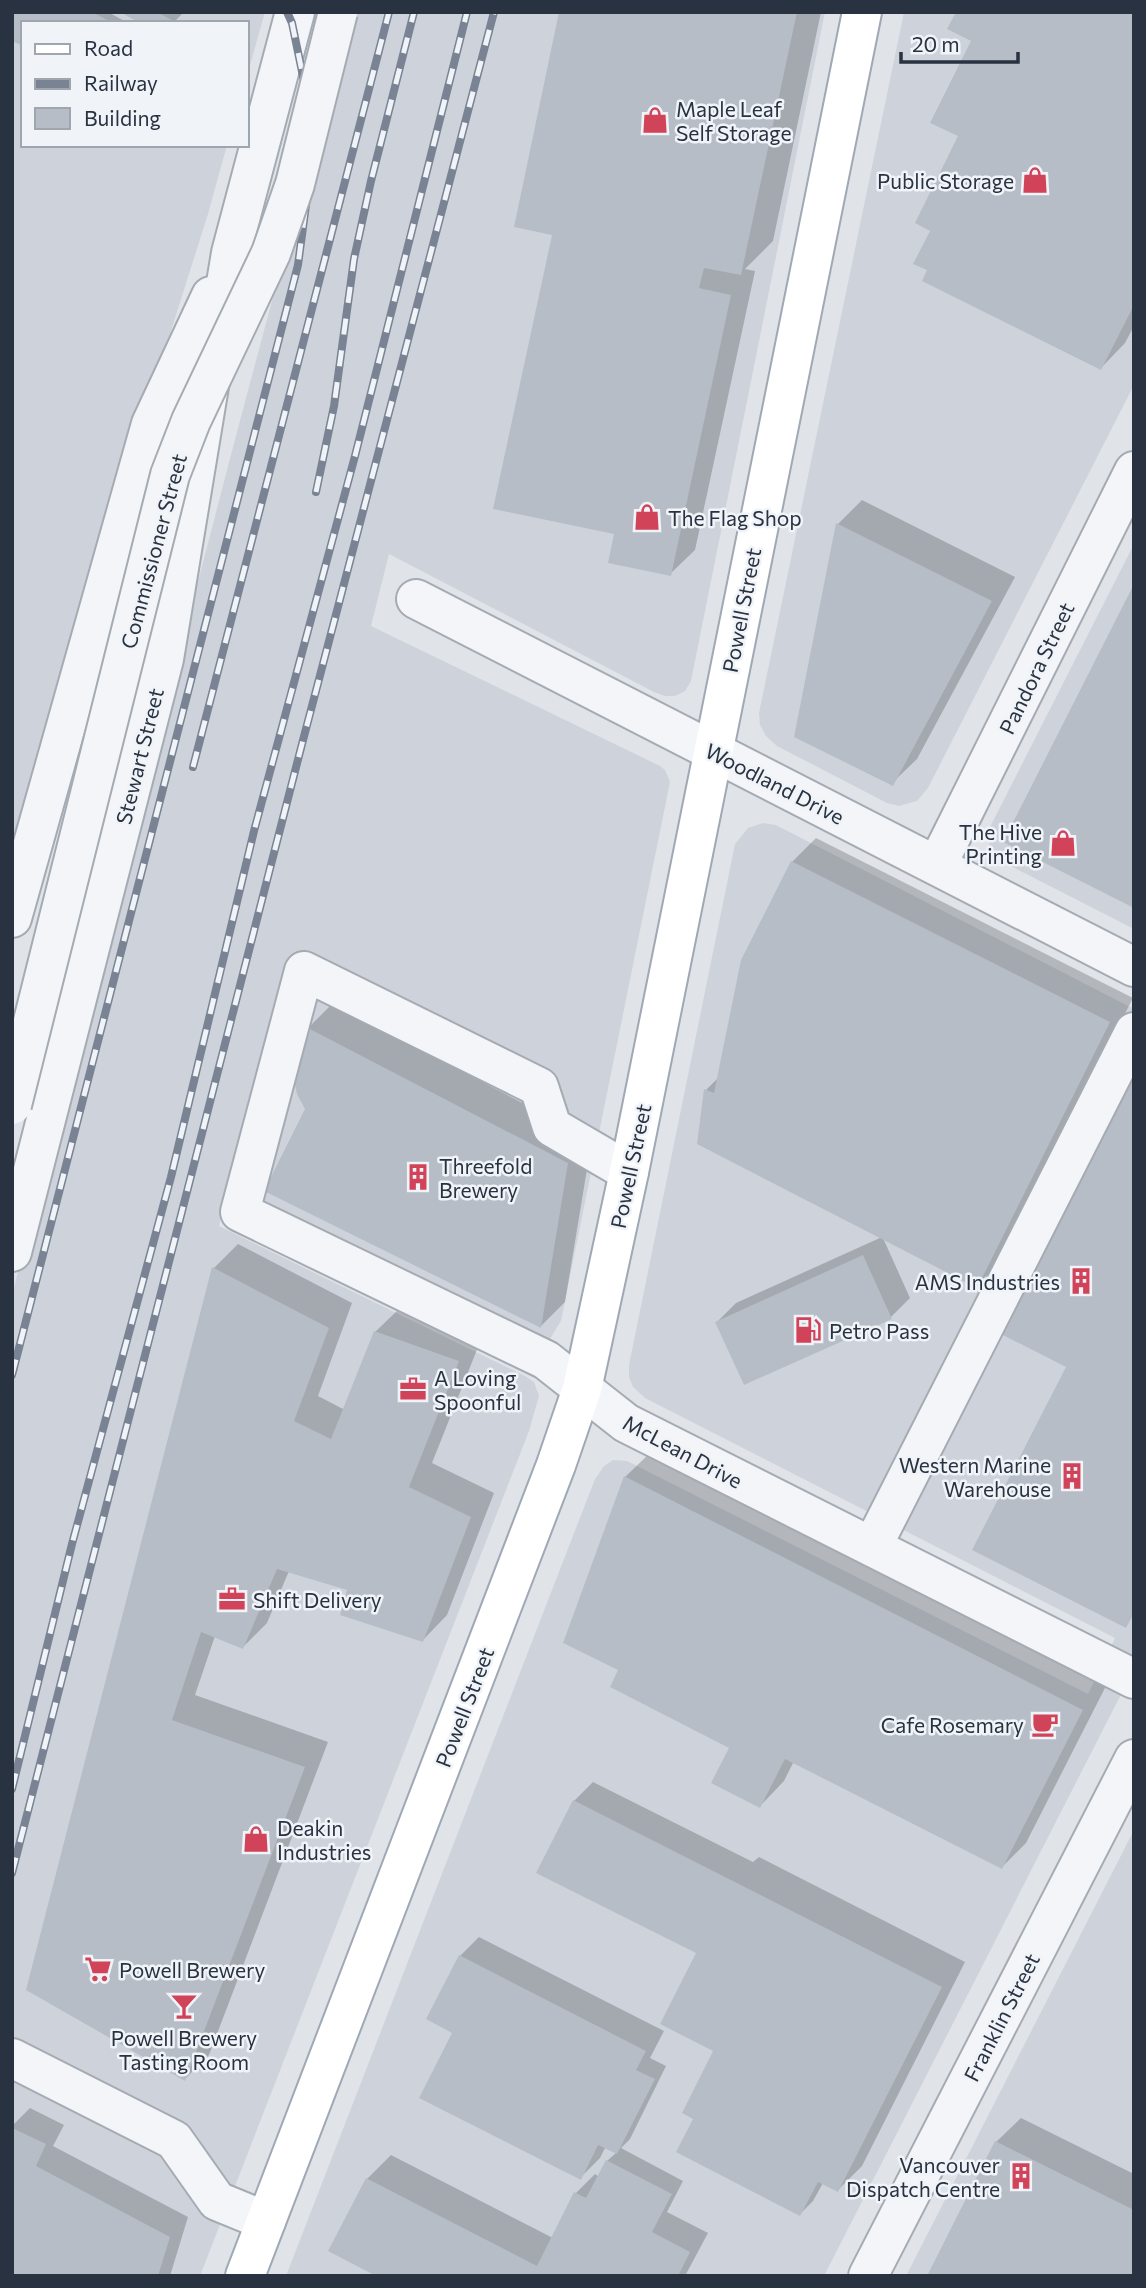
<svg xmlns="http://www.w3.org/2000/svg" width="1146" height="2288" viewBox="0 0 1146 2288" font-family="Commissioner,sans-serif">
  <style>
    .built { fill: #ced3db }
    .shadow { fill: #0003 }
    .building { fill: #b7bdc6 }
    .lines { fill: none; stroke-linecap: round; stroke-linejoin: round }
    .minor-casing { stroke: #a5abb3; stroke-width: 42 }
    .major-casing { stroke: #9fa8b5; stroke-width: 42 }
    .minor { stroke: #f3f5f8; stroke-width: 38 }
    .major { stroke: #fff; stroke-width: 38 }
    .rail-casing { stroke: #798393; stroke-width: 8 }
    .rail { stroke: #f0f3f7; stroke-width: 5; stroke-dasharray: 16; stroke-linecap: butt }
    .minor-bridge-casing { stroke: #a5abb3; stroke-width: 42; stroke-linecap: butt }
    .minor-bridge { stroke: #f3f5f8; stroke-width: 38 }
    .labels { text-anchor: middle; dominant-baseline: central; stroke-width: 5; stroke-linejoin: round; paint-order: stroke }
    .poi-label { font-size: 21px; fill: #283241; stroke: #f0f3f7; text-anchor: start }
    .street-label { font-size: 21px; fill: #283241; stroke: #f0f3f7 }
  </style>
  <rect width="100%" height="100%" fill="#e0e4e9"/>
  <path class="built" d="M12 12H265L247 76V23H23V145H227L208 214 49 716 12 859Z
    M349 12H825L691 681 685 691 675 696H665L654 692 389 554 371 626 660 766 665 770 670 782 561 1321 550 1339 541 1341 228 1187 219 1226 525 1376 534 1382 539 1396 529 1431 200 2276H12V1295L238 428Z
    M904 12H1134V385L928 788 917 801 899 806 887 803 777 746 766 736 760 725 759 713Z
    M1134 544V929L997 859 990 851 988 836 990 827Z
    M763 823 776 825 1134 1009V1669L824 2276H286L595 1479 604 1466 613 1460 627 1461 1088 1694 1115 1638 645 1398 633 1387 629 1377V1365L735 844 748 828Z
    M1134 1830V2276H906Z"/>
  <path class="shadow" d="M12 12H108L128 23H23Z
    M124 12H184L173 23Z
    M561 12H821L773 241 745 269 755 271 695 550 670 574 617 533 553 236Z
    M1134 12V326L1125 343 1101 368Z
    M862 500 1015 577 917 759 892 783 838 524Z
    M816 838 1133 998 995 1267 976 1286 883 1238 910 1298 891 1317 717 1322 736 1303 882 1237 699 1143 706 1090 719 1077 792 862Z
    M332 1004 592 1139 565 1302 541 1326 307 1109 308 1028Z
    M238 1244 352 1303 318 1396 345 1410 375 1332 400 1308 482 1337 432 1463 494 1493 447 1615 423 1640 349 1589 289 1571 267 1623 243 1647 215 1636 195 1695 328 1742 209 2055 185 2079 28 1989 214 1268Z
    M650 1453 1106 1686 1026 1843 1002 1867 794 1761 784 1781 760 1806 732 1747 620 1669 625 1477Z
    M593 1782 753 1862 759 1857 965 1962 862 2166 838 2190 823 2183 813 2201 800 2214 695 2120 716 2051 698 1952 574 1801Z
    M479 1937 664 2031 650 2058 666 2066 630 2139 621 2148 683 2181 667 2212 708 2233 685 2276H380L367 2179 391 2155 553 2238 576 2193 595 2174 599 2177 607 2161 617 2152 606 2146 600 2158 581 2177 454 2032 460 1956Z
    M30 2108 64 2125 53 2146 188 2217 170 2276H12V2126Z
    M1021 2118 1134 2174V2276L996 2142Z"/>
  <path class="building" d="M12 12H92L113 23H23V46L12 41Z
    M120 12H157L177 23H140Z
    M559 12H797L741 275 704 268 699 288 731 295 671 576 608 563 614 534 493 509 552 235 514 227Z
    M956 12H1134V305L1101 370 922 281 927 270 913 264 930 231 915 223 958 136 930 123 971 41 947 29Z
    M836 523 992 601 893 786 794 737Z
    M1134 584V908L1003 842Z
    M791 861 1110 1022 977 1288 697 1144 704 1089 714 1093 741 960Z
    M306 1027 568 1163 541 1328 264 1191 305 1109 297 1094 292 1071Z
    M1134 1073V1613L1126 1628 972 1550 1066 1367 1001 1334Z
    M863 1255 892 1319 744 1385 715 1322Z
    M212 1267 329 1328 294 1421 331 1439 374 1331 459 1361 409 1487 471 1517 423 1642 340 1615 347 1590 277 1569 243 1649 201 1632 172 1720 305 1767 185 2081 26 1990Z
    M624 1476 1083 1710 1002 1869 785 1759 760 1808 711 1783 729 1748 610 1687 618 1670 563 1643Z
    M573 1800 942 1987 838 2192 818 2182 800 2216 676 2152 693 2119 682 2113 713 2051 660 2024 696 1953 536 1873Z
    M459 1955 646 2051 636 2070 655 2079 617 2154 598 2145 581 2180 419 2098 452 2033 426 2019Z
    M12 2128 46 2144 36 2166 170 2237 158 2276H12Z
    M995 2141 1134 2210V2276H927Z
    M606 2160 672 2194 652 2232 690 2252 678 2276H376L328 2251 366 2178 537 2266 574 2192 586 2198Z"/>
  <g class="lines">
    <defs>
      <path id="minor" d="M416 599 1134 967
        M937 865 1134 471
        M12 918 151 424 211 296
        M629 1172 552 1127 539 1087 304 971 240 1212 546 1360 626 1423 1134 1679
        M12 1252 164 659 231 253 295 12
        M872 1547 1134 1032
        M12 2058 174 2140 217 2201 266 2221
        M868 2276 1134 1759"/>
      <path id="major" d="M245 2276 556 1465 582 1389 629 1172 862 12"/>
    </defs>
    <use href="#minor" class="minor-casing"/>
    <use href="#major" class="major-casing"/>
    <use href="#minor" class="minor"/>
    <use href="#major" class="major"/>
    <defs>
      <path id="rail" d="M316 492 334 406 354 259 371 181 414 12
        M193 767 389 12
        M12 1375 298 265 311 167 307 96 292 23 287 12
        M12 1789 72 1544 171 1177 254 831 355 456 467 12
        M12 1873 302 744 494 12"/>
    </defs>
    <use href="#rail" class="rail-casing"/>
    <use href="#rail" class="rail"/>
    <defs>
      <path id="minor-bridge" d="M12 1105 170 475 191 421 271 253 295 184 338 12"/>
    </defs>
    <use href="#minor-bridge" class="minor-bridge-casing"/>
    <use href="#minor-bridge" class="minor-bridge"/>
  </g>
  <defs>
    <symbol id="shop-bare" viewBox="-9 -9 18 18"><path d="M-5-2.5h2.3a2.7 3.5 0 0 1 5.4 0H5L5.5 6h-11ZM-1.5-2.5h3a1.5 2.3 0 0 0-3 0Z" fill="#d14359" stroke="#f0f3f7" stroke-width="2.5" paint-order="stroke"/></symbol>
    <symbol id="building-bare" viewBox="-9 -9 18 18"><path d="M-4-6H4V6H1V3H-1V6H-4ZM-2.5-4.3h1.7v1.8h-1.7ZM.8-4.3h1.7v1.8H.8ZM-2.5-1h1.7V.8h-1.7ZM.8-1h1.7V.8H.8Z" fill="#d14359" stroke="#f0f3f7" stroke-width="2.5" paint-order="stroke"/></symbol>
    <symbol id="fuel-bare" viewBox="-9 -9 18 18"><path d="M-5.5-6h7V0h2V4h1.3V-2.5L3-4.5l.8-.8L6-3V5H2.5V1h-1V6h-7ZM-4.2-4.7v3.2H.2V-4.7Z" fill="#d14359" stroke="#f0f3f7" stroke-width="2.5" paint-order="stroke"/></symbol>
    <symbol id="office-bare" viewBox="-9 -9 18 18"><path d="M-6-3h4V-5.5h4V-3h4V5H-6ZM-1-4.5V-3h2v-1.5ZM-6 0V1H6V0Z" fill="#d14359" stroke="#f0f3f7" stroke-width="2.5" paint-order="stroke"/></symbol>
    <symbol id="cafe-bare" viewBox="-9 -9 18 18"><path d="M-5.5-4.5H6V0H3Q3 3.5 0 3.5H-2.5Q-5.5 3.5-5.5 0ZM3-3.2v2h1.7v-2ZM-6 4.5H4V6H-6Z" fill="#d14359" stroke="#f0f3f7" stroke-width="2.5" paint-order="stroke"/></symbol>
    <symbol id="supermarket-bare" viewBox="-9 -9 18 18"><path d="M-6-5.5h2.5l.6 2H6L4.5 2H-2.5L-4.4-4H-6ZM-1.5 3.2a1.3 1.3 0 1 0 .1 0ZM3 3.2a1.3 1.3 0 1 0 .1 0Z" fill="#d14359" stroke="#f0f3f7" stroke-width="2.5" paint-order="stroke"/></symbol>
    <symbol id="bar-bare" viewBox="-9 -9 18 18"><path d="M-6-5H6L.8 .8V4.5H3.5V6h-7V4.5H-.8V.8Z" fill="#d14359" stroke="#f0f3f7" stroke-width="2.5" paint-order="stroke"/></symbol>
  </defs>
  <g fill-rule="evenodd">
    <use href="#shop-bare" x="636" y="101" width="38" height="38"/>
    <use href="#shop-bare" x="1016" y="161" width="38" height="38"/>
    <use href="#shop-bare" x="628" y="498" width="38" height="38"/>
    <use href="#shop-bare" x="1044" y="824" width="38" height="38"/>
    <use href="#building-bare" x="399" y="1158" width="38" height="38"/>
    <use href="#building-bare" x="1062" y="1262" width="38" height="38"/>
    <use href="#fuel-bare" x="789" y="1311" width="38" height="38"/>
    <use href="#office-bare" x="394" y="1370" width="38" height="38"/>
    <use href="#building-bare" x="1053" y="1457" width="38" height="38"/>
    <use href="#office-bare" x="213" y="1580" width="38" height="38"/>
    <use href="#cafe-bare" x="1026" y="1705" width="38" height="38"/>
    <use href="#shop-bare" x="237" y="1820" width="38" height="38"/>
    <use href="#supermarket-bare" x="79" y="1950" width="38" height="38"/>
    <use href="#bar-bare" x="165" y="1987" width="38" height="38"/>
    <use href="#building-bare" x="1002" y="2157" width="38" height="38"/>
  </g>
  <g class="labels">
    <g class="poi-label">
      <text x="676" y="108">Maple Leaf<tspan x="676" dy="24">Self Storage</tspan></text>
      <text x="1014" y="180" text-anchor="end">Public Storage</text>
      <text x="668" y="517">The Flag Shop</text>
      <text x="1042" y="831" text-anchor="end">The Hive<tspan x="1042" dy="24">Printing</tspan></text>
      <text x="439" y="1165">Threefold<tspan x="439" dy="24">Brewery</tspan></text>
      <text x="1060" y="1281" text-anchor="end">AMS Industries</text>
      <text x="829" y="1330">Petro Pass</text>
      <text x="434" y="1377">A Loving<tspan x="434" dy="24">Spoonful</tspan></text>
      <text x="1051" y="1464" text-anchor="end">Western Marine<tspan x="1051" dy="24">Warehouse</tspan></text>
      <text x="253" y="1599">Shift Delivery</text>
      <text x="1024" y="1724" text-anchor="end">Cafe Rosemary</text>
      <text x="277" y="1827">Deakin<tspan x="277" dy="24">Industries</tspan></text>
      <text x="119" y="1969">Powell Brewery</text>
      <text x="184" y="2037" text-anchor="middle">Powell Brewery<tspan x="184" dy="24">Tasting Room</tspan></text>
      <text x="1000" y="2164" text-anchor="end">Vancouver<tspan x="1000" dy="24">Dispatch Centre</tspan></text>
    </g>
    <g class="street-label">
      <text transform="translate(153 551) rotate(-75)">Commissioner Street</text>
      <text transform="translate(741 610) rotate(-79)">Powell Street</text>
      <text transform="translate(1036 668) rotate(-64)">Pandora Street</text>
      <text transform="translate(139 756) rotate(-76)">Stewart Street</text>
      <text transform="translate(775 783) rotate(27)">Woodland Drive</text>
      <text transform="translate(630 1166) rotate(-78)">Powell Street</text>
      <text transform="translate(683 1451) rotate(28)">McLean Drive</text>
      <text transform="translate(464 1707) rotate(-69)">Powell Street</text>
      <text transform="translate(1001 2017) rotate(-63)">Franklin Street</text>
    </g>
  </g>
  <rect width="1146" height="2288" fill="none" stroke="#283241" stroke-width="28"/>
  <rect x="21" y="21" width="228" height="126" fill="#f0f3f7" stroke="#a0a6ae" stroke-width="2"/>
  <rect x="35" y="44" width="35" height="10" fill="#ffffff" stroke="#a0a6ae" stroke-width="2"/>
  <text x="84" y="56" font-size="21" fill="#283241">Road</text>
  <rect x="35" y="79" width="35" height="10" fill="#798393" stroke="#a0a6ae" stroke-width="2"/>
  <text x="84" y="91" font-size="21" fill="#283241">Railway</text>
  <rect x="35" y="108" width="35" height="21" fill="#b7bdc6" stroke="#a0a6ae" stroke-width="2"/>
  <text x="84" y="126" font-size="21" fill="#283241">Building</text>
  <path d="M901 52v10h117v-10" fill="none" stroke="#283241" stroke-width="3.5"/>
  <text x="912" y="52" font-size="21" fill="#283241" stroke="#f0f3f7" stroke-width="5" paint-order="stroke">20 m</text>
</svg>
